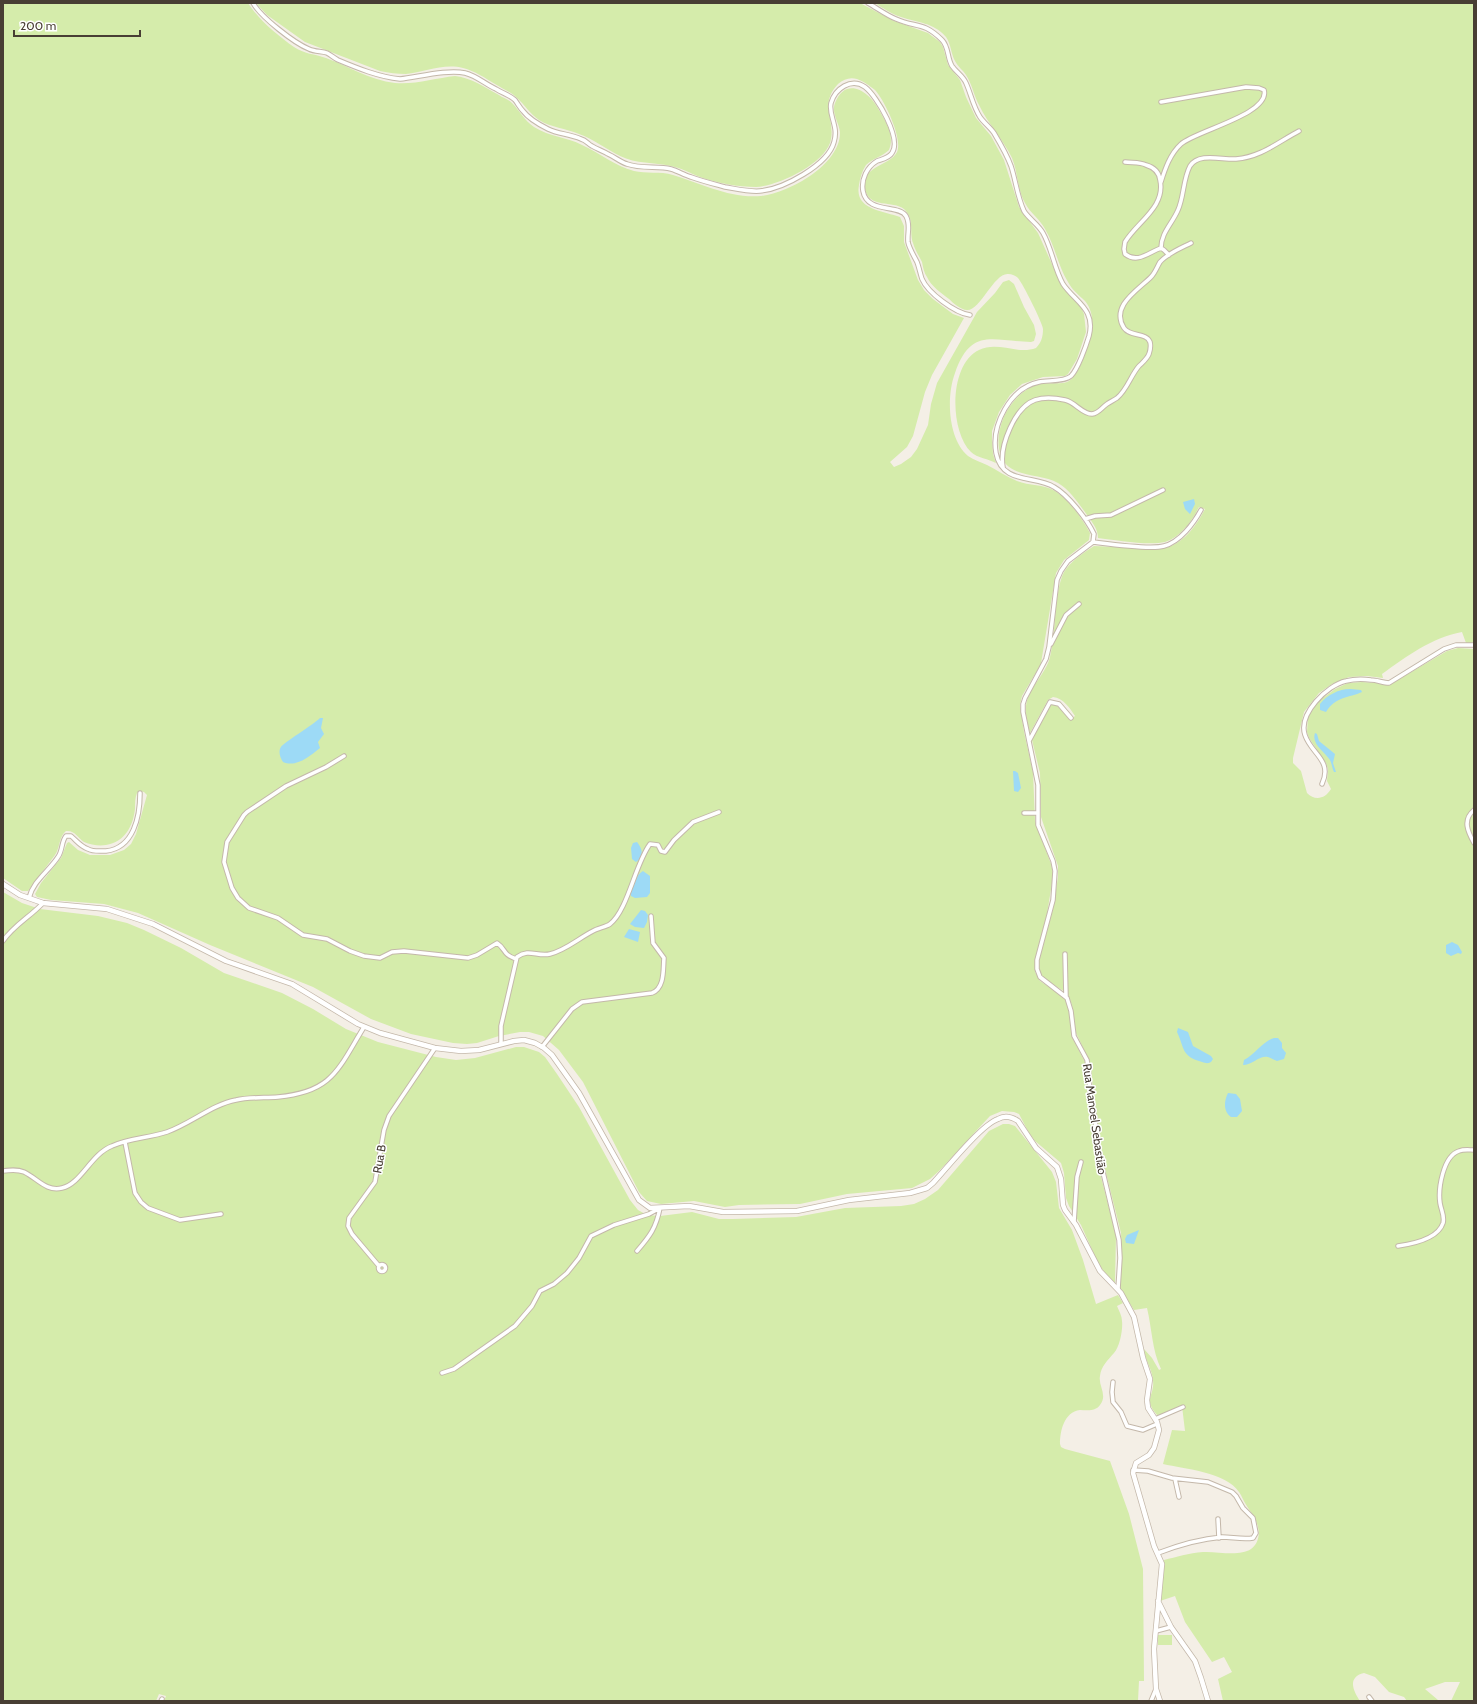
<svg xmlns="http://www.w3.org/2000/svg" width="1477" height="1704" viewBox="0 0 1477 1704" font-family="Cabin,sans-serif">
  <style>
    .green { fill: #d5ecab }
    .water { fill: #9ddaf6 }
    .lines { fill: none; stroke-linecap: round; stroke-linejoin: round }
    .minor-casing { stroke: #c4b8aa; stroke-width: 5.5 }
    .tertiary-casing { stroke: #c4b8aa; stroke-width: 6 }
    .minor { stroke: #fff; stroke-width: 3.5 }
    .tertiary { stroke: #fff; stroke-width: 4.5 }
    .labels { text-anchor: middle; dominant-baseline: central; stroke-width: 3; stroke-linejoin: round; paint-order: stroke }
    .street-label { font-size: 12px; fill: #483e34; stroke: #fff }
  </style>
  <rect width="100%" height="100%" fill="#f4efe6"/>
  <path class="green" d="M3 3H248C259 20 277 35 294 47 304 54 315 54 326 58 348 66 370 80 395 83 414 85 436 78 455 76 472 78 484 87 499 95 503 98 508 99 512 103 520 111 524 120 534 127 550 137 567 137 582 145 600 153 615 166 634 171 646 174 660 171 673 175 700 183 731 199 761 196 789 193 841 164 840 132 839 123 831 112 835 103 846 75 870 92 879 110 886 122 895 136 889 150 882 157 873 158 866 165 862 171 860 178 859 185 854 210 884 211 900 217L904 226V242L918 280 924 290 933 299 953 314 964 318 932 375 925 392 913 436 907 447 890 462 894 467 901 464 911 457 917 449 928 425 931 404 937 383 977 312 995 293 1003 282 1009 280 1014 284 1024 307 1034 325 1036 334 1034 341 1031 342C992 341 971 327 955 373 946 397 948 439 968 456 974 460 981 462 987 465 997 470 1007 477 1017 481 1029 486 1044 484 1055 491 1069 500 1082 518 1090 533L1089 540 1064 560 1056 573 1042 657 1041 664 1022 696 1020 705 1024 732 1033 772 1035 821 1051 864 1053 873 1052 883 1047 914 1035 959V972L1040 981 1061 995 1068 1003 1073 1039 1087 1066 1096 1157 1116 1236 1115 1283 1105 1273 1098 1263 1081 1225 1069 1206 1066 1198 1064 1173 1061 1163 1035 1141 1029 1133 1019 1114 1014 1112 1002 1111 990 1116 939 1171 930 1179 912 1188 847 1194 800 1204 739 1205 725 1207 694 1201 661 1204 647 1201 639 1192 583 1082 559 1050 543 1036 529 1032H520L499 1036 477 1043 467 1044 453 1043 411 1034 371 1019 313 987 210 945 138 913 104 904 51 900 37 897 35 894 41 883 61 858 67 843 69 842 78 850 90 855H110L124 850 131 844 136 834 147 795 144 792 140 791 137 793C135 798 135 803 135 809 133 826 125 842 106 845 99 846 91 845 84 842 78 838 75 830 66 831 59 836 60 848 55 855L28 891H22L3 878Z
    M256 3H860L894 21 928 33 940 42 943 47 948 65 960 80 966 97 976 118 991 136 1004 160 1019 207 1038 233 1061 284 1081 307 1084 314 1086 332 1077 359 1068 374 1065 376 1043 377 1022 384 1010 395 999 412 992 431V439L993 454 996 463C989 459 977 458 971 452 949 430 949 364 979 350 998 341 1018 355 1036 348 1041 343 1043 337 1043 329 1042 322 1023 284 1018 278 1016 276 1012 274 1008 274 994 273 980 311 967 310 961 310 953 303 949 299 941 293 931 286 927 277 924 273 923 267 922 262 919 256 915 250 913 243 909 232 915 219 904 209 893 200 869 209 865 189 861 165 889 167 897 152 903 139 885 101 875 90 870 86 863 81 857 79 850 77 844 79 838 84 818 105 837 121 830 143 822 165 778 186 756 187 738 187 717 183 700 177 690 173 681 168 671 166 654 162 636 164 620 156 606 149 593 139 579 134 565 128 552 128 539 120 530 114 525 105 517 98 511 92 503 89 495 84 485 78 475 71 463 68 444 63 424 72 406 74 397 74 389 73 380 71L305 42 267 15Z
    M875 3H1474V643H1466L1462 632C1431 638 1407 656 1382 674L1383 678 1367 676 1349 677 1332 684 1319 693 1304 712 1293 758V763L1301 771 1307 793C1315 801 1325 799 1331 789L1327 781 1328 769 1326 763 1309 738 1307 732 1308 716 1319 701 1335 689 1348 683 1362 682 1391 684 1447 651 1458 648 1474 649V1701H1451L1460 1682H1445L1425 1689 1438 1700 1437 1701H1407L1404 1697 1389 1692 1375 1677 1364 1673C1347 1677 1353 1691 1360 1701H1223L1218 1679 1232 1672 1224 1657 1212 1662 1185 1622 1175 1596 1160 1601 1164 1560C1176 1557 1189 1553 1203 1552 1217 1551 1239 1557 1251 1549 1258 1544 1260 1535 1258 1527 1256 1517 1250 1512 1245 1503 1243 1500 1242 1496 1239 1492 1226 1472 1185 1469 1163 1464L1172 1430 1185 1431 1182 1406 1158 1416C1142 1399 1155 1396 1153 1380 1152 1369 1145 1360 1144 1349L1152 1358 1159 1370 1161 1369C1152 1350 1152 1329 1147 1308L1134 1310 1120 1288 1122 1260 1121 1233 1100 1149 1090 1062 1075 1031 1072 1005 1068 995 1066 964 1067 953H1064L1063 960 1065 992 1042 977 1039 970V961L1053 909 1058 877V866L1041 817 1040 773 1032 740 1047 710 1052 704C1060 705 1065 713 1071 719L1075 716C1070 708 1063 698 1053 697L1048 700 1030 733C1028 725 1025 715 1026 706 1028 688 1046 674 1050 657 1056 634 1054 591 1064 572 1071 561 1083 553 1094 546L1156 549C1180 549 1195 528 1205 509L1199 507C1192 521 1181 537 1165 542 1149 546 1115 540 1098 538 1098 529 1092 522 1087 515 1079 504 1070 490 1058 483 1039 472 1004 480 999 449 995 423 1013 391 1040 384 1049 382 1062 385 1069 381 1078 376 1086 352 1089 343 1093 329 1095 313 1085 301 1079 295 1072 290 1068 282 1058 266 1055 246 1045 229 1040 219 1030 213 1025 203 1017 189 1018 172 1012 158 1003 139 988 124 979 105 974 96 972 84 966 75 963 70 958 67 955 61 951 54 951 44 946 37 933 22 918 23 901 17 891 14 883 8 875 3Z
    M3 892 22 903 40 909 98 916 127 923 144 930 181 948 224 973 282 993 313 1009 346 1029 378 1042 436 1057 456 1060 475 1058 516 1047H524L539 1052 545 1057 557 1074 579 1107 630 1200 638 1210 647 1215 660 1216 692 1212 719 1219H733L796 1217 845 1208 901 1206 914 1204 925 1199 938 1190 989 1131 1003 1124H1009L1015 1126 1052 1172 1056 1182 1059 1208 1072 1230 1083 1260 1096 1304 1118 1295 1123 1303 1117 1306C1119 1311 1122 1316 1122 1321 1123 1329 1120 1346 1114 1353 1108 1360 1101 1366 1100 1376 1098 1386 1108 1395 1100 1405 1095 1412 1087 1410 1080 1410 1064 1412 1060 1431 1060 1444L1061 1447 1065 1449 1110 1461 1129 1514 1143 1569 1144 1681H1139L1138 1701H164L166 1696 159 1694 156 1701H3Z
    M1158 1635H1172V1645H1158Z"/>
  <path class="water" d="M1194 499 1195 504 1190 514 1185 509 1183 502Z
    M1350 689 1361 690 1362 692C1349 698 1336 696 1326 712L1320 710V704C1327 695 1339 689 1350 689Z
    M320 718H323L321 728 324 734 318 742 320 748C310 756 296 768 283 762 280 758 278 751 281 747 283 743 313 725 320 718Z
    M1315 733 1317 734 1319 741 1335 754 1333 763 1336 772H1334C1332 768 1332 764 1330 760 1325 752 1311 744 1315 733Z
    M1013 771H1015L1018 773 1021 788 1018 792 1014 791Z
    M637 842C643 849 644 857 636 862L632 859 631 848 633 843Z
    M643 871 650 876V893L647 897 635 898 631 896C630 888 636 875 643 871Z
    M641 910 645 911 648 915 647 922 644 928 635 927 630 924Z
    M629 929 640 932 638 942 624 937Z
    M1452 942 1458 945 1462 952 1461 954 1458 953 1451 956 1446 953V945Z
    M1178 1028 1188 1032 1193 1046 1211 1056 1213 1059 1211 1062C1207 1064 1206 1063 1202 1062 1181 1056 1185 1049 1177 1032Z
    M1274 1038H1278L1282 1043V1048L1286 1053 1284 1059 1277 1061C1274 1060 1271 1058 1268 1057 1260 1055 1252 1065 1243 1065L1244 1060C1255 1054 1263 1041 1274 1038Z
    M1228 1093 1236 1094 1240 1099 1242 1111 1237 1117H1231C1223 1111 1224 1101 1228 1093Z
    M1139 1230 1134 1244 1126 1243 1125 1239 1127 1235Z"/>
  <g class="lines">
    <defs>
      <path id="minor" d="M253 3C261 17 294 43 309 49 315 52 322 51 327 53 331 55 334 58 338 60 357 68 379 77 400 79 418 77 448 69 465 73 477 76 485 84 496 89 502 93 510 95 515 100 518 104 520 108 523 111 529 119 538 124 548 129 558 134 570 134 581 139 586 140 588 144 592 146 597 149 603 151 608 154 615 157 620 162 627 164 641 169 657 166 671 169 678 171 684 175 691 177 702 181 714 184 725 187 737 189 749 192 760 191 783 189 828 165 834 142 839 126 828 115 831 103 835 89 851 77 865 87 877 96 902 139 892 153 889 158 883 159 877 161 867 167 861 179 863 191 867 214 899 204 906 216 911 225 907 233 908 242 909 248 914 256 917 262 919 267 920 273 922 279 928 293 955 313 970 315
        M868 3C877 8 886 15 896 19 916 28 923 21 942 40 949 47 947 58 952 66 956 72 963 76 966 83 971 94 973 106 980 117 984 123 990 127 994 133 1000 143 1007 155 1011 166 1016 181 1017 196 1024 211 1029 219 1038 224 1043 233 1052 249 1054 268 1063 284 1075 302 1096 309 1089 336 1086 346 1078 369 1071 376 1064 382 1048 380 1039 382 1010 388 991 425 996 453 1002 485 1035 475 1054 487 1068 495 1087 519 1094 534L1093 542 1068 561 1061 571 1057 580 1049 647 1046 659 1025 698 1023 704V712L1038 785V825L1053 861 1055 871 1053 900 1037 960V969L1040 977 1067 998 1071 1011 1074 1036 1087 1060 1089 1075 1090 1096 1095 1119 1098 1151 1119 1240 1120 1258 1118 1289
        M1125 162C1132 163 1140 162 1146 165 1153 167 1159 172 1160 180 1166 207 1137 222 1125 242L1124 249 1125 254C1138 264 1149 252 1161 248L1164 250 1169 255
        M1161 182C1165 169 1170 154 1181 144 1195 131 1271 114 1264 90L1259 88 1246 87 1161 102
        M1161 248C1161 233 1172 224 1178 210 1184 197 1183 179 1190 166 1199 152 1222 160 1236 159 1261 157 1278 142 1299 131
        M1003 467C999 446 1015 407 1035 400 1044 397 1056 398 1065 400 1075 402 1082 414 1092 414 1099 413 1101 408 1107 404 1110 402 1114 400 1117 398 1127 390 1131 375 1139 366 1143 362 1147 359 1149 354 1150 351 1151 346 1150 342 1146 332 1130 337 1124 328 1110 306 1138 290 1151 277 1155 273 1157 267 1160 262 1168 253 1181 248 1191 243
        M1085 519 1095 516 1111 515 1163 490
        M1093 542C1109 544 1150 550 1164 546 1180 542 1194 523 1201 510
        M1051 644 1066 615 1079 604
        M1029 741 1050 702 1059 704 1071 718
        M344 756 326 767 286 786 247 812 244 815 227 842 224 862 232 888 238 898 249 908 278 918 303 935 327 939 350 951 364 956 380 958 392 952 404 951 468 958 477 955 497 943C506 949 502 954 516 959
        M1322 784C1333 760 1311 754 1305 735 1298 714 1327 685 1346 681 1354 679 1363 679 1371 680 1377 680 1383 683 1389 683L1444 649 1456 645H1474
        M1474 810C1462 820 1468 832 1474 843
        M1024 813H1038
        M29 898C33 881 49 871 58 857 63 850 61 842 66 836H71C77 841 80 846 88 849 93 852 100 851 106 851 134 848 140 816 140 793
        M3 941C14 925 30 917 43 903
        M1065 954 1066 997
        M501 1044V1026L517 957C529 948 537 957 550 954 566 950 579 938 593 931 598 928 606 927 610 924 628 910 635 864 650 844L658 845 661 851 665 852 674 840 693 822 719 812
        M542 1047 572 1009 582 1002 652 993C665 988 663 969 664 958L653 943 651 916
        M125 1142 135 1193 141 1202 148 1208 180 1220 221 1214
        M3 1171C10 1170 17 1169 24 1172 37 1178 46 1192 62 1188 81 1184 91 1154 112 1146 129 1138 149 1138 167 1132 190 1124 213 1104 236 1100 249 1097 264 1098 278 1097 333 1092 338 1069 364 1027
        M1074 1222 1077 1177 1081 1162
        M1398 1246C1412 1244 1438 1239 1443 1223 1445 1216 1441 1210 1440 1203 1438 1189 1443 1156 1459 1151 1464 1149 1469 1150 1474 1150
        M637 1251C650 1236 656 1228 660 1208
        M378.5 1268a3.5 3.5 0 1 1 7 0a3.5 3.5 0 1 1-7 0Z
        M379 1266 352 1234 348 1226 349 1218 375 1182 384 1130 389 1116 435 1048
        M442 1373 454 1369 515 1326 532 1306 540 1291 554 1284 567 1273 579 1258 591 1236 614 1225 649 1214 660 1208
        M1113 1382 1112 1392 1113 1402 1121 1412 1127 1426 1143 1430 1157 1424
        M1155 1419 1183 1407
        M1133 1470 1148 1471 1172 1478 1208 1482 1232 1492 1236 1496 1243 1508 1253 1518 1256 1533 1253 1538C1243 1540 1232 1537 1222 1537 1199 1539 1179 1545 1158 1553
        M1175 1479 1179 1497
        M1218 1519 1219 1538
        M1156 1631 1171 1627
        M1369 1697 1372 1701
        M161 1701 162 1699
        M1151 1701 1156 1689"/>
      <path id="tertiary" d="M3 884 20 895 43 903 107 909 153 924 226 961 292 984 358 1024 380 1033 435 1048 461 1051 479 1050 514 1041 524 1040 535 1043 544 1048 552 1055 579 1093 639 1200 650 1208 689 1206 723 1212 797 1211 849 1200 910 1193 927 1188 933 1183C947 1168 981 1125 998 1119 1005 1115 1012 1117 1018 1121L1036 1148 1057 1167 1061 1179 1063 1205 1065 1210 1076 1225 1100 1271 1121 1293 1134 1317 1143 1358 1150 1379 1147 1400 1148 1408 1157 1422 1159 1430 1154 1448 1149 1455 1136 1463 1133 1473 1154 1546 1162 1564 1154 1649 1156 1689 1160 1701
        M1158 1601 1171 1627 1195 1661 1201 1678 1208 1701"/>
    </defs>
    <use href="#minor" class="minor-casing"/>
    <use href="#tertiary" class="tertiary-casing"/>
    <use href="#minor" class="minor"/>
    <use href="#tertiary" class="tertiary"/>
  </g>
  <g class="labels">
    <g class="street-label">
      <text transform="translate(1095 1119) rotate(82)">Rua Manoel Sebastião</text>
      <text transform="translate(379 1159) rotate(-80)">Rua B</text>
    </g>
  </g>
  <rect width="1477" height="1704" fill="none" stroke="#483e34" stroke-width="8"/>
  <path d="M14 30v6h126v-6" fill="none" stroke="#483e34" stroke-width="2"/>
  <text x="20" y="30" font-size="12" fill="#483e34" stroke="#ffffff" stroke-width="3" paint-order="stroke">200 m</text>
</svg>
